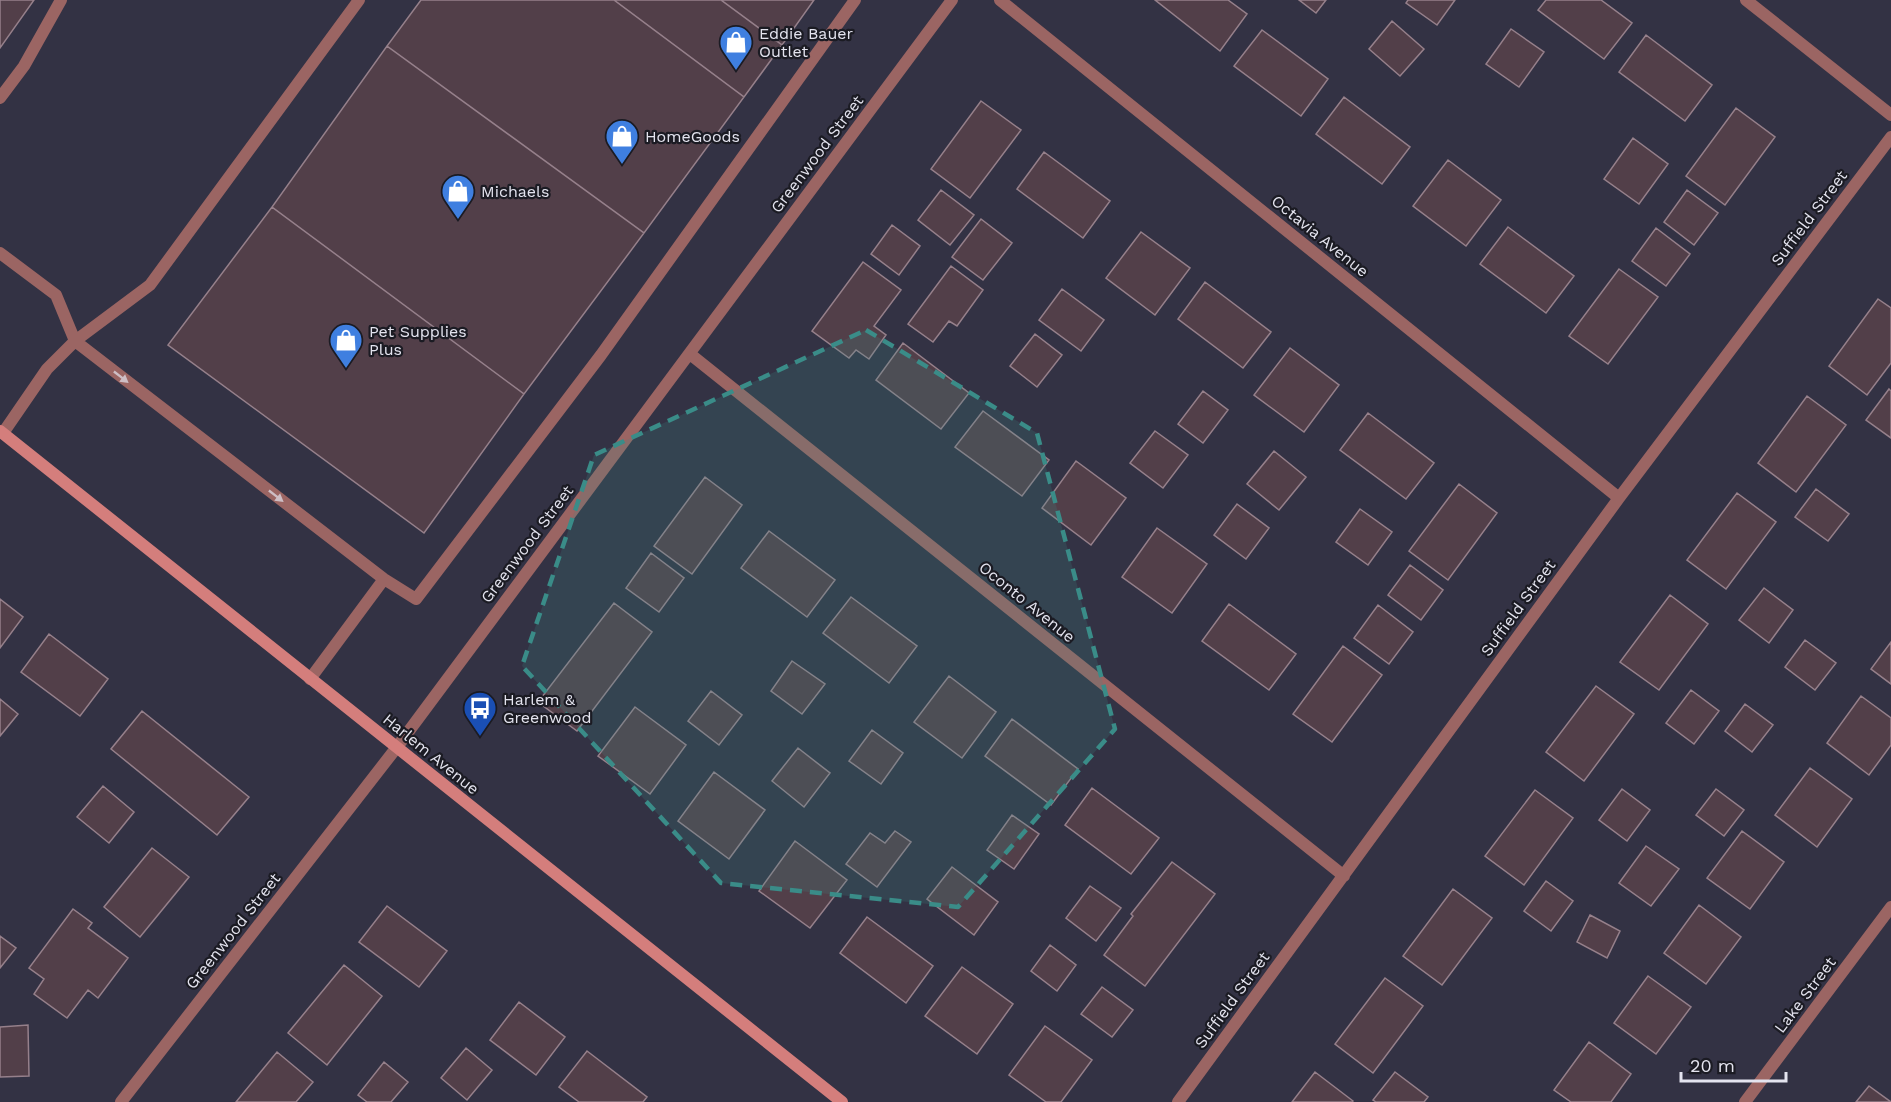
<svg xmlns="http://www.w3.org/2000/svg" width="1891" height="1102" viewBox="0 0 1891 1102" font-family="'Work Sans',sans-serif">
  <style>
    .building { fill: #523f49; stroke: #96808b; stroke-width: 1.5 }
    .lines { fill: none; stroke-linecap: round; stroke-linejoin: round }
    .lane { stroke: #9b6563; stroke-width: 12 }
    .street { stroke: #9b6563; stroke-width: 12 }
    .secondary { stroke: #d47e7c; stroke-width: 12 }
    .oneway { fill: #cebec5 }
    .marked { fill: #3a8c88; fill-opacity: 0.2; stroke: #3a8c88; stroke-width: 4.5; stroke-dasharray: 12 8; stroke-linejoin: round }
    .labels { text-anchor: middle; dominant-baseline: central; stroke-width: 4.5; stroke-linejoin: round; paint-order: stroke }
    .poi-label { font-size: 16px; fill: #e4e4ef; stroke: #1b1b23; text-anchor: start }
    .street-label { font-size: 16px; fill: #e4e4ef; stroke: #1b1b23 }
  </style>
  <rect width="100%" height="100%" fill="#333244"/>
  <path class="building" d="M0 0H34L0 48Z
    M421 0H614L744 97 644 233 387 46Z
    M614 0H721L782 45 744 97Z
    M721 0H814L782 45Z
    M1155 0H1228L1247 14 1220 51Z
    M1299 0H1326L1316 13Z
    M1408 0H1455L1437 25 1406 3Z
    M1546 0H1601L1632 23 1604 59 1538 10Z
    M1392 21 1424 49 1400 76 1369 49Z
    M1511 29 1544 52 1519 87 1486 64Z
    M1262 30 1328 79 1301 116 1234 66Z
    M1646 35 1712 85 1685 121 1619 72Z
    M387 46 644 233 524 394 272 207Z
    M1344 97 1410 147 1382 184 1316 134Z
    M981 101 1021 130 970 198 931 169Z
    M1736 108 1775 137 1725 205 1686 176Z
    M1633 138 1668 164 1639 204 1604 179Z
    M1044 152 1110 201 1083 238 1017 189Z
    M1448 160 1501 200 1466 246 1413 206Z
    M941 190 974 215 950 245 918 220Z
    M1687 190 1718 213 1694 245 1664 222Z
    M272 207 524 394 424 533 168 345Z
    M981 219 1012 243 983 280 952 257Z
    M892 225 920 246 899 275 871 254Z
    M1508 227 1574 276 1546 313 1480 264Z
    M1656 228 1690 254 1666 286 1632 261Z
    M1141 232 1190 268 1155 315 1106 278Z
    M863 262 901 290 874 326 886 335 869 359 856 350 849 358 812 331Z
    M951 266 983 290 957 326 949 321 933 342 908 324Z
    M1619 269 1658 297 1608 364 1569 336Z
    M1205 282 1271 332 1243 368 1178 319Z
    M1062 289 1104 320 1081 351 1039 320Z
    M1878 299 1891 308V363L1867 395 1829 366Z
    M1035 334 1062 355 1037 387 1010 366Z
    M903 343 969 393 941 429 876 380Z
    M1290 348 1339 385 1304 432 1254 395Z
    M1889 389 1891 391V438L1866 420Z
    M1203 391 1228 410 1203 443 1178 424Z
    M1807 396 1846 425 1796 492 1758 463Z
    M983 411 1049 460 1022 496 955 447Z
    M1368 413 1434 463 1406 499 1340 450Z
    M1155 431 1188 455 1163 488 1130 463Z
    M1274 451 1306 477 1279 510 1247 484Z
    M1076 461 1126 498 1091 545 1042 508Z
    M705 477 742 505 692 574 654 546Z
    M1459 484 1497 513 1448 580 1409 551Z
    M1816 489 1849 514 1828 541 1795 517Z
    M1737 493 1776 522 1726 589 1687 560Z
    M1237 504 1269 528 1246 559 1214 535Z
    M1360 509 1392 532 1368 565 1336 542Z
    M1157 528 1207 564 1172 613 1122 577Z
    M769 531 835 580 807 617 741 568Z
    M651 553 684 578 659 612 626 588Z
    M1410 565 1443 590 1421 620 1388 595Z
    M1764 588 1793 610 1769 643 1739 620Z
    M1670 595 1708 624 1659 690 1620 662Z
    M851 597 917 646 889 683 823 633Z
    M0 599 23 617 0 648Z
    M614 603 652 632 577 731 538 702Z
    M1229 604 1296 654 1269 690 1202 641Z
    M1378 605 1413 632 1389 664 1354 638Z
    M49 634 108 679 80 716 21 672Z
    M1805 640 1836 663 1815 690 1785 667Z
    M1891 642V684L1871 669Z
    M1343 646 1382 675 1332 742 1293 714Z
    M792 661 825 684 802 714 771 691Z
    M949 676 996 712 962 758 914 722Z
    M1596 686 1634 714 1584 781 1546 752Z
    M1691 690 1719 711 1694 744 1666 723Z
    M711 691 742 715 719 745 688 721Z
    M1861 696 1891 718V745L1869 775 1827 743Z
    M0 699 18 714 0 736Z
    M1745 704 1773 725 1752 752 1725 731Z
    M635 707 686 745 650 794 598 756Z
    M142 711 249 797 217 835 111 749Z
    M1012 719 1078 769 1051 805 985 756Z
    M872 730 903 753 881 784 849 761Z
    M798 748 830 773 804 807 772 781Z
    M1810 768 1852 799 1817 847 1775 815Z
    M714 772 765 810 729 859 678 821Z
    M103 786 134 812 109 843 77 817Z
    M1092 788 1159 838 1131 874 1065 825Z
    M1622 789 1650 810 1627 841 1599 820Z
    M1716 789 1744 810 1724 836 1696 815Z
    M1535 790 1573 818 1524 885 1485 856Z
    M1012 815 1039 834 1014 869 987 850Z
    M895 831 911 842 877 887 846 864 870 833 885 843Z
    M1742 831 1784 862 1750 909 1707 878Z
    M795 841 847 880 810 928 759 891Z
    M1646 846 1679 869 1651 906 1619 883Z
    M152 848 189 877 140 937 104 907Z
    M1172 862 1215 894 1145 986 1104 955 1133 916 1131 914Z
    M952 867 998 902 974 935 927 899Z
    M1546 881 1573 901 1551 931 1524 911Z
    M1090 886 1121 908 1096 941 1066 918Z
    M1453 889 1492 918 1442 985 1403 956Z
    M1699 905 1741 937 1706 984 1664 953Z
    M387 906 447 951 419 987 359 942Z
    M73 909 92 923 88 928 128 958 98 998 88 990 67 1018 34 994 44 979 29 968Z
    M1590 915 1620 931 1607 958 1577 942Z
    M867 917 933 966 906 1003 840 953Z
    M0 936 16 948 0 968Z
    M1050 945 1076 965 1057 991 1031 971Z
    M344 965 382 996 327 1065 288 1033Z
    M962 967 1013 1004 977 1054 925 1016Z
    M1648 976 1691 1007 1656 1054 1614 1023Z
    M1385 978 1423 1006 1373 1073 1335 1044Z
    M1102 987 1133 1010 1112 1037 1081 1014Z
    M519 1002 565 1037 536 1075 490 1040Z
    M28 1025 29 1076 0 1077V1027Z
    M1045 1026 1092 1060 1061 1102H1046L1009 1075Z
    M1589 1042 1631 1074 1611 1102H1571L1554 1090Z
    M466 1048 492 1070 467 1100 441 1078Z
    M587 1051 647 1097 643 1102H579L559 1087Z
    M277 1052 313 1082 296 1102H236Z
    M384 1062 408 1082 391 1102H367L358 1095Z
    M1315 1072 1353 1101 1352 1102H1292Z
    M1395 1072 1428 1097 1424 1102H1376L1373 1100Z
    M1869 1086 1891 1102H1856Z"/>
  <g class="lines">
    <path class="lane" d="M0 98 24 66 61 0
      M0 253 56 295 75 341 384 579 416 599 601 355 855 0
      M3 433 47 369 75 341 150 285 359 0
      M310 679 384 579"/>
    <path class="street" d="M1000 0 1619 498
      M1746 0 1891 115
      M690 354 1344 876
      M121 1102 397 747 952 0
      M1178 1102 1619 498 1891 137
      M1745 1102 1891 907"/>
    <path class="secondary" d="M0 431 842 1102"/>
  </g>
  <defs><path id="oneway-solid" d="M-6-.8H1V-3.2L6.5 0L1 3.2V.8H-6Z" transform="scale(1.5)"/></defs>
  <g class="oneway">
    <use href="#oneway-solid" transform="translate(121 377) rotate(38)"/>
    <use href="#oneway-solid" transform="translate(276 496) rotate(38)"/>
  </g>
  <path class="marked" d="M866 330 1037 433 1115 729 958 907 721 883 522 666 594 455Z"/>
  <defs>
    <symbol id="shop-pin" viewBox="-11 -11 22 30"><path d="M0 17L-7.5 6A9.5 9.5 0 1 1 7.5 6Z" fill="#3f7fe0" stroke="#1b1b23"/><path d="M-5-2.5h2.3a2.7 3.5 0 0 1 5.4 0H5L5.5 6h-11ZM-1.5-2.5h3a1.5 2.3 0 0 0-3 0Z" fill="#fff"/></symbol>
    <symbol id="bus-pin" viewBox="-11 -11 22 30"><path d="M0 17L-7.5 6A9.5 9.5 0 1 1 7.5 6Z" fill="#1a4fb4" stroke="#1b1b23"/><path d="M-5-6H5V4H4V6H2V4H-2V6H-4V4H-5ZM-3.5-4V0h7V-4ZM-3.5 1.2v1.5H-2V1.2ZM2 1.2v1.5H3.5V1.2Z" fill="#fff"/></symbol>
  </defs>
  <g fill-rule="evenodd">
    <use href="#shop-pin" x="717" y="23" width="38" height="52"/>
    <use href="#shop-pin" x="603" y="117" width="38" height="52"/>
    <use href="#shop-pin" x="439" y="172" width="38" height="52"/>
    <use href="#shop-pin" x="327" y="321" width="38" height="52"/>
    <use href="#bus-pin" x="461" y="689" width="38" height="52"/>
  </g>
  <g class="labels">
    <g class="poi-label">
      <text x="759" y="33">Eddie Bauer<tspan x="759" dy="18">Outlet</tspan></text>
      <text x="645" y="136">HomeGoods</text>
      <text x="481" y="191">Michaels</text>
      <text x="369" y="331">Pet Supplies<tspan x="369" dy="18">Plus</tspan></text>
      <text x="503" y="699">Harlem &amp;<tspan x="503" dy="18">Greenwood</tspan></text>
    </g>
    <g class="street-label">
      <text transform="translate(817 154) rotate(-53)">Greenwood Street</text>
      <text transform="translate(1809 218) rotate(-53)">Suffield Street</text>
      <text transform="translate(1320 236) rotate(39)">Octavia Avenue</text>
      <text transform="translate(527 544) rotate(-53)">Greenwood Street</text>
      <text transform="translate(1027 602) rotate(39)">Oconto Avenue</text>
      <text transform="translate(1518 608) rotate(-54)">Suffield Street</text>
      <text transform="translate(431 754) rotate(39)">Harlem Avenue</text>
      <text transform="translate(233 931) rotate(-52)">Greenwood Street</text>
      <text transform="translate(1805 995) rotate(-53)">Lake Street</text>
      <text transform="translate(1232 1000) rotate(-54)">Suffield Street</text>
    </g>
  </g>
  <path d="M1681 1072v9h105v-9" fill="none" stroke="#e4e4ef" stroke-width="3"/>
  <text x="1690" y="1072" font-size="18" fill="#e4e4ef" stroke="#1b1b23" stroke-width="4.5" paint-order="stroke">20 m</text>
</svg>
